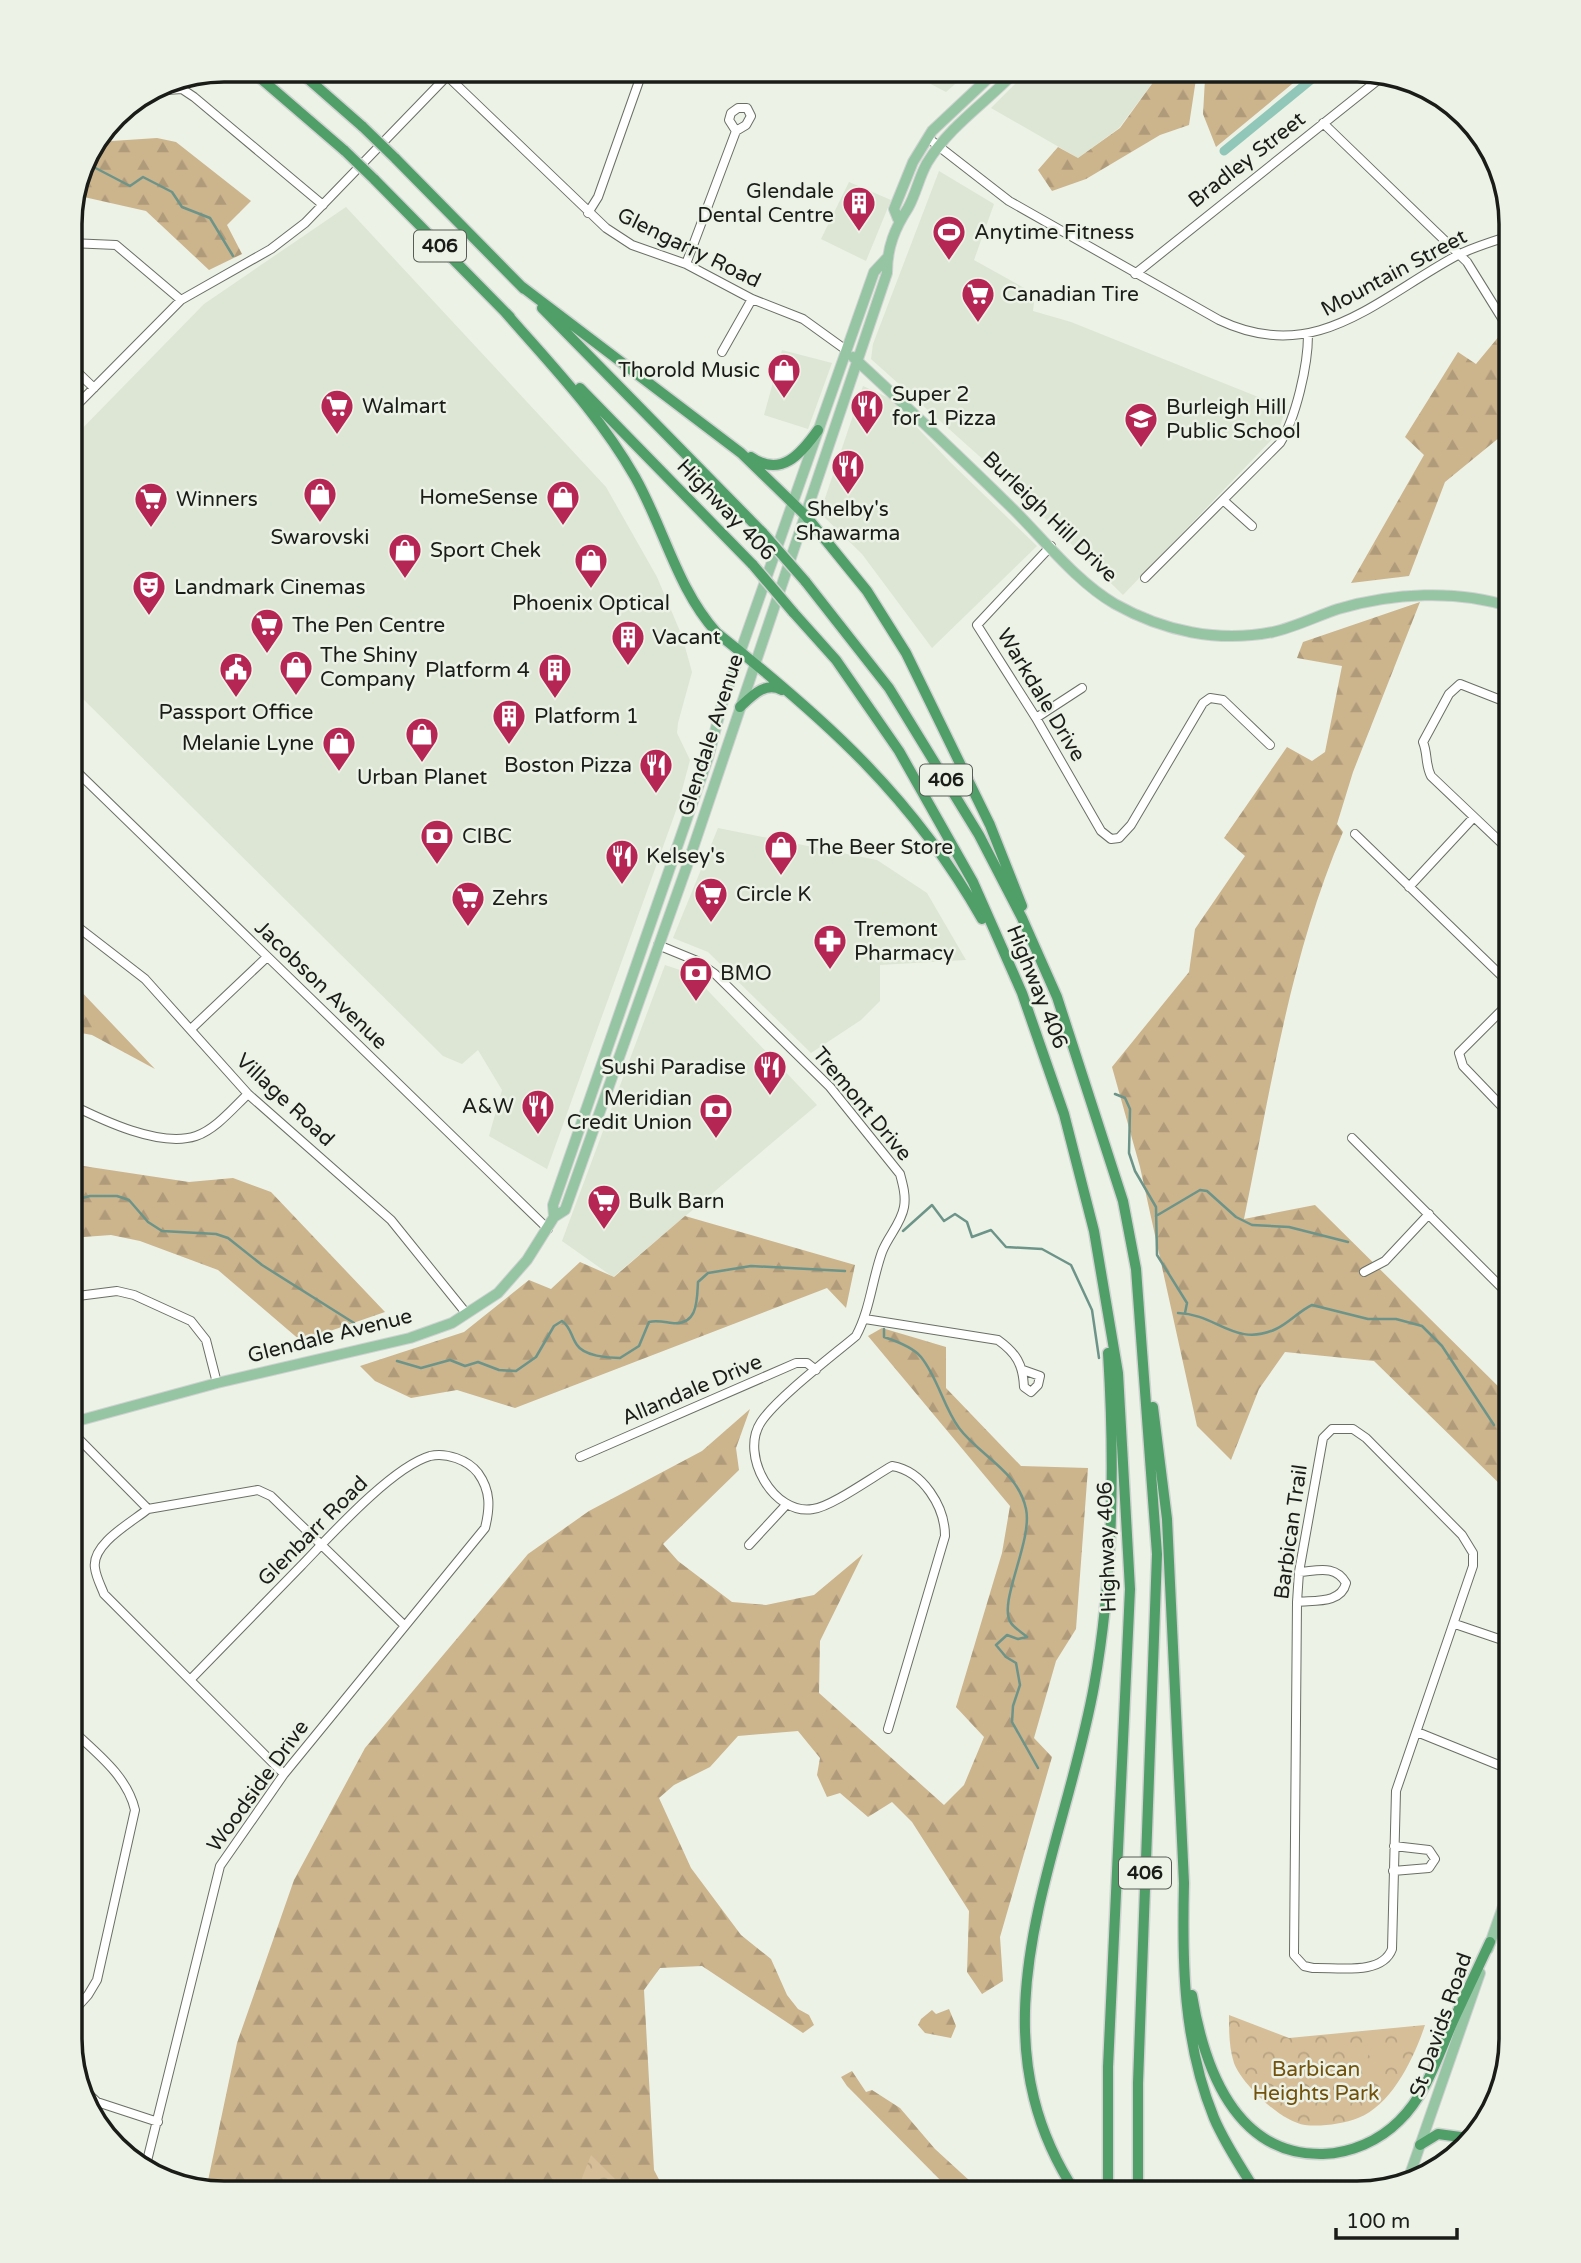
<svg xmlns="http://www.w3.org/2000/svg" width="1581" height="2263" viewBox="0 0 1581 2263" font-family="'Varela Round',sans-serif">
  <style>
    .built { fill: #dde6d4 }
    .forest { fill: url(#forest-firs) }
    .park { fill: url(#park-crowns) }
    .pitch { fill: #d6be98 }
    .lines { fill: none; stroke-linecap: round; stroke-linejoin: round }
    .stream { stroke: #6d9489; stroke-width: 2.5 }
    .canal { stroke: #91c7b9; stroke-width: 9 }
    .minor-casing { stroke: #6a6f65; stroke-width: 10 }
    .major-casing { stroke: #d1d2d1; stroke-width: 12 }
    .highway-casing { stroke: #d1d2d1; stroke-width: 13 }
    .minor { stroke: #fff; stroke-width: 8 }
    .major { stroke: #96c5a4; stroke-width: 10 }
    .highway { stroke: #509e68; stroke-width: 10 }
    .highway-bridge-casing { stroke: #d1d2d1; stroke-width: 13; stroke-linecap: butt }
    .highway-bridge { stroke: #509e68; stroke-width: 10 }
    .labels { text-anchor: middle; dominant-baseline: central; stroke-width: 5; stroke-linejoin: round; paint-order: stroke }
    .shield { fill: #ecf2e6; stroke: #595c56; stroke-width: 2 }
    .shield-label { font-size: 19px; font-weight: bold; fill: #1a1c18 }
    .street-label { font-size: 21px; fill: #1a1c18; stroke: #ecf2e6 }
    .poi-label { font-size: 21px; fill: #1a1c18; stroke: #ecf2e6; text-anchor: start }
    .park-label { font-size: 21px; fill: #71510c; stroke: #ecf2e6 }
    .rim { fill: none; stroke: #1a1c18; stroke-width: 3.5 }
  </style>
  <defs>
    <pattern id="forest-firs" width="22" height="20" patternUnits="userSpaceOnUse" patternTransform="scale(1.75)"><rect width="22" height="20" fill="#ccb48d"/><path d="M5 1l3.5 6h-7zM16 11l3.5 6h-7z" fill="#af9a79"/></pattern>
    <pattern id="park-crowns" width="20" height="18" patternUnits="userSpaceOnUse" patternTransform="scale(1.75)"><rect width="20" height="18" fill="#d6be98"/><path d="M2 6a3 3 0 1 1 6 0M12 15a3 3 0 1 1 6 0" fill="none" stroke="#b7a382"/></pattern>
  </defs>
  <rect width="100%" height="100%" fill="#ecf2e6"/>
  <path class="built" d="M904 70H971L946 92Z
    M1029 70H1162L1119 128 1078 158 991 108Z
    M939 171 994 204 974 260 1035 294 1033 311 1071 322 1286 408 1278 433 1123 595 1007 481 871 359 873 344Z
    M849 182 891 200 866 261 821 239Z
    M346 207 606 487 657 577 682 636 692 672 678 723 677 733 690 760 678 805 547 1169 489 1136 502 1090 478 1050 462 1064 443 1056 70 686V441L204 304Z
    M782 350 832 363 808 429 764 415Z
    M863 386 889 398 950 462 1037 546 932 648 862 554 820 513Z
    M718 828 877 860 927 893 966 960 880 965V1001L861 1020 811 1053 708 952 673 938Z
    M665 965 692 974 817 1105 613 1277 562 1241Z"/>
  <path class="forest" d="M1162 70H1309L1216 147 1203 114 1205 79H1196L1189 125 1160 135 1086 179 1052 191 1038 170 1058 147 1078 158 1120 128Z
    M157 138 176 142 251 201 227 225 242 254 209 270 146 211 75 195 82 165 97 142Z
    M1505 329 1511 336V428L1445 482 1409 576 1351 583 1424 455 1405 437 1458 352 1476 364Z
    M1420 602 1353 772 1337 824 1343 832C1290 956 1271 1088 1244 1219L1315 1205 1511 1399V1495L1374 1361 1285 1352 1259 1389 1231 1460 1197 1426 1140 1167 1112 1067 1189 972 1195 929 1245 856 1224 838 1287 747 1312 761 1325 752 1342 666 1297 658 1303 642Z
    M70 983 75 985 155 1069 92 1035 70 1031Z
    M70 1164 189 1182 233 1178 271 1192 385 1312 301 1341 218 1270 140 1241 111 1235 70 1238Z
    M685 1216 855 1265 846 1308 827 1288 515 1408 457 1390 411 1398 375 1381 360 1366 464 1332 529 1280 551 1289 580 1262 614 1277Z
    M882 1328 946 1347V1388L1021 1466 1088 1468 1076 1629 1056 1661 1034 1738 1052 1757 1000 1937 1003 1981 982 1994 967 1972 969 1911 912 1822 892 1802 868 1817 840 1793 827 1797 817 1775 820 1758 798 1731 738 1736 710 1767 674 1785 659 1798 691 1868 741 1935 771 1959 787 1995 798 2009 809 2015 814 2025 803 2033 702 1966 660 1968 644 1990 654 2170 666 2193H214L206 2190 237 2043 294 1880 365 1748 528 1554 589 1511 702 1451 750 1409 736 1448 739 1470 663 1544 678 1561 732 1602 766 1605 814 1595 863 1554 820 1641 819 1693 944 1805 964 1785 984 1737 956 1707 1002 1553 1010 1506 868 1336Z
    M949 2009 956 2026 951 2038 925 2033 918 2025 921 2019 932 2010 936 2014Z
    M852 2071 866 2092 872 2090 900 2108 935 2149 983 2193H953L847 2086 841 2077Z"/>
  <path class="park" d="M1229 2015 1289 2038 1425 2025C1414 2058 1392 2105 1358 2118 1343 2124 1320 2127 1305 2125 1281 2122 1242 2084 1234 2063 1229 2048 1229 2031 1229 2015Z
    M591 2155 629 2193H576Z"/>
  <path class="pitch" d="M1380 2036 1397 2060 1381 2072 1363 2047Z"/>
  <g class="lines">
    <path class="stream" d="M84 162 130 186 143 177 172 192 182 207 210 218 233 256
      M1115 1094 1125 1098 1130 1109 1129 1153 1135 1171 1156 1207 1157 1255 1187 1303 1185 1313
      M70 1201 90 1196H117L129 1200 148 1222 162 1231 216 1234 228 1238 262 1265 354 1323
      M1156 1216 1200 1190 1207 1191 1236 1217 1252 1225 1289 1227 1348 1242
      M903 1231 932 1205 944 1221 955 1214 967 1222 972 1237 991 1230 1006 1247 1042 1249 1071 1265 1092 1310 1099 1358
      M1178 1313C1217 1314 1235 1348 1276 1329 1289 1323 1299 1311 1312 1305L1368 1319H1396L1422 1326 1442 1346 1494 1425
      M884 1329V1337C896 1341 913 1347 921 1357 938 1378 943 1406 959 1428 980 1456 1018 1471 1026 1509 1033 1541 997 1604 1011 1623 1015 1629 1022 1632 1027 1637L1018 1639 1007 1635 996 1645 1006 1657 1016 1663 1020 1685 1013 1706 1012 1722 1038 1768
      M397 1361 421 1368 450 1360 465 1366 478 1362 499 1370 516 1371 536 1357 554 1326 562 1321C571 1327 571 1337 577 1345 584 1356 608 1358 620 1358L639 1346 649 1322C657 1320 664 1322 672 1323 698 1326 697 1300 698 1282L708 1273 751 1266 845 1271"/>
    <path class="canal" d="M1224 151 1323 70"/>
    <defs>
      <path id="minor" d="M441 70 606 228 632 245 686 264 752 299 803 319 846 350
        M152 91 182 89 194 97 323 205
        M1323 123 1467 262 1503 320
        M928 138 1009 201 1219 320C1315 366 1375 300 1456 256 1473 247 1493 242 1511 235
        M588 213 598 197 643 70
        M70 243 116 245 181 300
        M686 264 736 131 746 125 751 116 747 108H738L731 113 729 120 736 131
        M1135 274 1383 76
        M722 352 752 299
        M70 365 94 388
        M70 412 181 300 271 249 305 223 453 70
        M1223 500 1252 526
        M1511 515 1506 504 1511 494
        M1051 546 977 625 1036 718 1101 831 1111 839 1119 838 1131 825 1203 703 1210 698 1223 700 1270 745
        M1145 578 1280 443C1296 418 1308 365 1308 335
        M1036 718 1082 688
        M70 765 548 1229
        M1355 834 1511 985
        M1511 852 1431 776C1425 764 1428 754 1423 742L1449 694 1460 684 1511 704
        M1409 887 1474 817
        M70 921 145 979 248 1094 391 1220 466 1313
        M658 945 697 961 715 974 830 1087 900 1174C903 1185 906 1196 904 1207 901 1224 888 1236 882 1252 872 1280 870 1310 856 1336 831 1357 777 1398 761 1422 739 1455 774 1516 813 1509 831 1507 874 1476 892 1466 923 1471 945 1507 945 1536L888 1729
        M191 1029 267 957
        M70 1104C102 1120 160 1148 196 1136 216 1129 233 1108 248 1094
        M1511 1116 1463 1066 1459 1053 1511 1001
        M1352 1138 1511 1297
        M1364 1272 1385 1261 1429 1214
        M70 1297 117 1291 134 1295 191 1321 206 1340 217 1383
        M865 1319 998 1340C1016 1353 1023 1364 1024 1387L1031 1392 1038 1385 1040 1376 1023 1370
        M1332 1429H1353L1366 1438 1462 1535 1473 1553V1566L1396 1791 1392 1949C1382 1976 1337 1967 1313 1968L1304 1966 1294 1955 1297 1602 1299 1572 1323 1438Z
        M70 1430 148 1509
        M580 1457 796 1363H807L816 1370
        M148 1509C132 1522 91 1544 95 1568 96 1577 101 1586 104 1594L284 1774
        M148 1509 258 1490 271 1496 404 1625
        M749 1545 786 1505
        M1297 1602C1314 1600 1341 1604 1346 1583 1335 1564 1317 1571 1299 1572
        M1455 1624 1511 1643
        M1417 1732 1511 1770
        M1393 1871 1429 1868 1435 1859 1429 1850 1394 1846
        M70 2015 88 1995 97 1980 135 1810C127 1775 95 1752 70 1728
        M83 2089 97 2102 158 2122
        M145 2169 220 1866 284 1774 485 1528C490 1508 491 1491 478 1473 468 1460 446 1452 430 1456 392 1467 330 1536 301 1566 264 1604 227 1642 190 1680"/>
      <path id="major" d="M898 219 894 209 913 162 932 131 997 70
        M853 357C907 407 961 458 1014 510 1045 541 1077 582 1115 604 1163 631 1218 643 1273 632 1295 627 1317 616 1338 609 1392 593 1457 589 1511 607
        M554 1217 553 1205 708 758 723 701 874 272 887 258
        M70 1423 217 1383 410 1338 452 1323 498 1293 527 1260 554 1217 565 1210 688 863 887 273C887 247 895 228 908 208 916 194 919 177 927 163 950 125 987 102 1017 70
        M1488 1949 1511 1884
        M1408 2180 1480 1973"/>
      <path id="highway" d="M251 70 345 151
        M298 70 363 127
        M395 158 524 289
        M374 179 510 317
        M521 286 741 453 806 516 867 591 906 653 990 825 1022 906
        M542 308 763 533
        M505 312C552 366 599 414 635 477 664 528 677 589 717 633 825 719 913 797 982 919
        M580 388 753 565
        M751 457C781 478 801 454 818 430
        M805 581 889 688 979 835 1022 918 1057 997 1123 1201 1136 1269 1157 1554 1138 2083V2193
        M793 612 836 660 899 751 973 882 1022 993 1064 1114 1094 1231 1118 1373 1130 1589 1108 2067V2193
        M740 707C752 696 765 681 782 690
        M1153 1407 1167 1519 1184 1883C1182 1963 1183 2042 1214 2118 1225 2144 1242 2169 1257 2193
        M1192 1995C1204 2067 1235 2156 1323 2154 1351 2153 1379 2141 1399 2121 1427 2094 1439 2053 1454 2019 1466 1993 1478 1968 1490 1942
        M1420 2145 1438 2134 1468 2138
        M1076 2193C966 2027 1063 1858 1094 1686 1114 1575 1115 1464 1108 1353"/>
    </defs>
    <use href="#minor" class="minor-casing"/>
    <use href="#major" class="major-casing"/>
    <use href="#highway" class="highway-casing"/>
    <use href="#minor" class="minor"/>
    <use href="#major" class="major"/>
    <use href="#highway" class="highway"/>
    <defs>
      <path id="highway-bridge" d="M363 127 395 158
        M345 151 374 179
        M763 533 805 581
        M753 565 793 612"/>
    </defs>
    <use href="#highway-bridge" class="highway-bridge-casing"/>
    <use href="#highway-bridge" class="highway-bridge"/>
  </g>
  <defs>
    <symbol id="building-pin" viewBox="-11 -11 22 30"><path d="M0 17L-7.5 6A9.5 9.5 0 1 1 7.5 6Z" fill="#b52654" stroke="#ecf2e6"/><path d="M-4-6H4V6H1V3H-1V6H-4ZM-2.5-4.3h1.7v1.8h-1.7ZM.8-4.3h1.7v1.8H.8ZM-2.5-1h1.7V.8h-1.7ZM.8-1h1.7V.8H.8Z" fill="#fff"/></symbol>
    <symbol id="stadium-pin" viewBox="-11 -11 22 30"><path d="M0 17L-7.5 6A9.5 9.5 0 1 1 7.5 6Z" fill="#b52654" stroke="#ecf2e6"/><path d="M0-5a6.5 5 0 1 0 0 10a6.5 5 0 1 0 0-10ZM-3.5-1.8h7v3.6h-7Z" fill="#fff"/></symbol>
    <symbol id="supermarket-pin" viewBox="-11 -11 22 30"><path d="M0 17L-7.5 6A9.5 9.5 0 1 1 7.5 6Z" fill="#b52654" stroke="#ecf2e6"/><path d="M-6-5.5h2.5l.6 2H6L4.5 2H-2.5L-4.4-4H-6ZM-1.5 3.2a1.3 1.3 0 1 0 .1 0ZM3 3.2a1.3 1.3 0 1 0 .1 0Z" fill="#fff"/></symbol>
    <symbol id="shop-pin" viewBox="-11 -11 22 30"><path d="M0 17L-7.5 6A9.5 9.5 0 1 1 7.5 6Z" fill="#b52654" stroke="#ecf2e6"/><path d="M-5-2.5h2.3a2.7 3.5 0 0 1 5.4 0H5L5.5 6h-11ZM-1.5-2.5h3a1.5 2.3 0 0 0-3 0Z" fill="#fff"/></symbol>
    <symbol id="restaurant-pin" viewBox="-11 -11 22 30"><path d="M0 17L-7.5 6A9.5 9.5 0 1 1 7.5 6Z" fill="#b52654" stroke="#ecf2e6"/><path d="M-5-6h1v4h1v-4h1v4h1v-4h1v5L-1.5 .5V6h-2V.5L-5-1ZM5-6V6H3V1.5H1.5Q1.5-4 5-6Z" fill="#fff"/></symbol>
    <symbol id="school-pin" viewBox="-11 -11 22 30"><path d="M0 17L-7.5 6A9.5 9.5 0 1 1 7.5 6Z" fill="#b52654" stroke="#ecf2e6"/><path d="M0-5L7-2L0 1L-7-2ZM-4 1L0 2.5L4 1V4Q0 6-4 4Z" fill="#fff"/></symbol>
    <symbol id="theatre-pin" viewBox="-11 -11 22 30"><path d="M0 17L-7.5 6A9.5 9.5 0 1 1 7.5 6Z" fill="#b52654" stroke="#ecf2e6"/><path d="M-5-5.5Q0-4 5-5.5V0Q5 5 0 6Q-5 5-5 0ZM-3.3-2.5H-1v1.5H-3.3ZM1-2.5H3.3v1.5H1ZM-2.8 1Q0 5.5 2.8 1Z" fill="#fff"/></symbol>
    <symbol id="civic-pin" viewBox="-11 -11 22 30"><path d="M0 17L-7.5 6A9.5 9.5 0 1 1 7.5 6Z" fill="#b52654" stroke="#ecf2e6"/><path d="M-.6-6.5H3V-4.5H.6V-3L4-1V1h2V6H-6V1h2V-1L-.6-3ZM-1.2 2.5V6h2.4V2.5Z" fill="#fff"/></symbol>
    <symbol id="bank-pin" viewBox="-11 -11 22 30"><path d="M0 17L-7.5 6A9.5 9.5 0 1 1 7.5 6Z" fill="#b52654" stroke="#ecf2e6"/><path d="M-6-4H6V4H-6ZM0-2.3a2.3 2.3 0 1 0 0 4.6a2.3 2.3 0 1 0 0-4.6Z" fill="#fff"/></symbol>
    <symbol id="pharmacy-pin" viewBox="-11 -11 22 30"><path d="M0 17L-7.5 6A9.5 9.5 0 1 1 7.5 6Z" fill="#b52654" stroke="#ecf2e6"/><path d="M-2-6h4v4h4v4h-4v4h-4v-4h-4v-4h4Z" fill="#fff"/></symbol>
  </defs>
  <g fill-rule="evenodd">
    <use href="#building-pin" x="840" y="184" width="38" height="52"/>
    <use href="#stadium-pin" x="930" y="213" width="38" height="52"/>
    <use href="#supermarket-pin" x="959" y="275" width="38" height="52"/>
    <use href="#shop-pin" x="765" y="351" width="38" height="52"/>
    <use href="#supermarket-pin" x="318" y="387" width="38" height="52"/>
    <use href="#restaurant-pin" x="848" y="387" width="38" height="52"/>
    <use href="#school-pin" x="1122" y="400" width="38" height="52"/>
    <use href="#restaurant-pin" x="829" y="447" width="38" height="52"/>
    <use href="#shop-pin" x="301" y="475" width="38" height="52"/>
    <use href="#shop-pin" x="544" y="478" width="38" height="52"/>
    <use href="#supermarket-pin" x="132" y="480" width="38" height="52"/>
    <use href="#shop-pin" x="386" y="531" width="38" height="52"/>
    <use href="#shop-pin" x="572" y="541" width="38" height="52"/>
    <use href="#theatre-pin" x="130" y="568" width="38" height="52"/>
    <use href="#supermarket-pin" x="248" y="606" width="38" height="52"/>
    <use href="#building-pin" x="609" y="618" width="38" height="52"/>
    <use href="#shop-pin" x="277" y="648" width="38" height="52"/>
    <use href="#civic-pin" x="217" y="650" width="38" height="52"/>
    <use href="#building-pin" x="536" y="651" width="38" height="52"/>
    <use href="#building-pin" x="490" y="697" width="38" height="52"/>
    <use href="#shop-pin" x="403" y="715" width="38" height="52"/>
    <use href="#shop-pin" x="320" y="724" width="38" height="52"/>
    <use href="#restaurant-pin" x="637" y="746" width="38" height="52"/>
    <use href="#bank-pin" x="418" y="817" width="38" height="52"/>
    <use href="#shop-pin" x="762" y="828" width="38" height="52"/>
    <use href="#restaurant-pin" x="603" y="837" width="38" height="52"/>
    <use href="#supermarket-pin" x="692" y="875" width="38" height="52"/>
    <use href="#supermarket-pin" x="449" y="879" width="38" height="52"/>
    <use href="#pharmacy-pin" x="811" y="922" width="38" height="52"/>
    <use href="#bank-pin" x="677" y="954" width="38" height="52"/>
    <use href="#restaurant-pin" x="751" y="1048" width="38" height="52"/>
    <use href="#restaurant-pin" x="519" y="1087" width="38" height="52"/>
    <use href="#bank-pin" x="697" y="1091" width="38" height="52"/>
    <use href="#supermarket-pin" x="585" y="1182" width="38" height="52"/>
  </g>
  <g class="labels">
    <g class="shield">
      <rect x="414" y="230.5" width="52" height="31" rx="5"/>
      <rect x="920" y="764.5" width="52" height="31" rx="5"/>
      <rect x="1119" y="1857.5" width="52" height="31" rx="5"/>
    </g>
    <g class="shield-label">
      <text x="440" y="246">406</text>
      <text x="946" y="780">406</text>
      <text x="1145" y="1873">406</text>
    </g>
    <g class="street-label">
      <text transform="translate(1247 160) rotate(-38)">Bradley Street</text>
      <text transform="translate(689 248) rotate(26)">Glengarry Road</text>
      <text transform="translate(1394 273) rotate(-28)">Mountain Street</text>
      <text transform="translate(726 510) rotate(46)">Highway 406</text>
      <text transform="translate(1050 517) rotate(44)">Burleigh Hill Drive</text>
      <text transform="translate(1041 695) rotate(59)">Warkdale Drive</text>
      <text transform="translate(711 735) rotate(-72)">Glendale Avenue</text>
      <text transform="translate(321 985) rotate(44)">Jacobson Avenue</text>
      <text transform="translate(1037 987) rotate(68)">Highway 406</text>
      <text transform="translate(285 1100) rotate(43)">Village Road</text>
      <text transform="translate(862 1104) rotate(50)">Tremont Drive</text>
      <text transform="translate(330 1336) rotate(-14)">Glendale Avenue</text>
      <text transform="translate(692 1390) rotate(-23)">Allandale Drive</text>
      <text transform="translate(313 1531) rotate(-45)">Glenbarr Road</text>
      <text transform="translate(1291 1532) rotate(-82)">Barbican Trail</text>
      <text transform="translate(1107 1547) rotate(-92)">Highway 406</text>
      <text transform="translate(258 1786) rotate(-54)">Woodside Drive</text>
      <text transform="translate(1441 2025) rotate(-71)">St Davids Road</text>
    </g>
    <g class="poi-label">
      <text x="834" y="191" text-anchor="end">Glendale<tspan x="834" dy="24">Dental Centre</tspan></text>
      <text x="974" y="232">Anytime Fitness</text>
      <text x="1002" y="294">Canadian Tire</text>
      <text x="760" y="370" text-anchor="end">Thorold Music</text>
      <text x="892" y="394">Super 2<tspan x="892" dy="24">for 1 Pizza</tspan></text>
      <text x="362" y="406">Walmart</text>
      <text x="1166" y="407">Burleigh Hill<tspan x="1166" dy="24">Public School</tspan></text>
      <text x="538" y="497" text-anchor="end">HomeSense</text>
      <text x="176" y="499">Winners</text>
      <text x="848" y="509" text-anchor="middle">Shelby's<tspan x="848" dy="24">Shawarma</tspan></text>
      <text x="320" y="537" text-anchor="middle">Swarovski</text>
      <text x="430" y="550">Sport Chek</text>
      <text x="174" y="587">Landmark Cinemas</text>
      <text x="591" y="603" text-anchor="middle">Phoenix Optical</text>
      <text x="292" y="625">The Pen Centre</text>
      <text x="652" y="637">Vacant</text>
      <text x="320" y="655">The Shiny<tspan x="320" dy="24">Company</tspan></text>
      <text x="530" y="670" text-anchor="end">Platform 4</text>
      <text x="236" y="712" text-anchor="middle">Passport Office</text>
      <text x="534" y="716">Platform 1</text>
      <text x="314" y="743" text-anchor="end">Melanie Lyne</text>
      <text x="632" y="765" text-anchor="end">Boston Pizza</text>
      <text x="422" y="777" text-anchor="middle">Urban Planet</text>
      <text x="462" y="836">CIBC</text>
      <text x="806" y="847">The Beer Store</text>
      <text x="646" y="856">Kelsey's</text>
      <text x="736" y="894">Circle K</text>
      <text x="492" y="898">Zehrs</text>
      <text x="854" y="929">Tremont<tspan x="854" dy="24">Pharmacy</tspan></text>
      <text x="720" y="973">BMO</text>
      <text x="746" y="1067" text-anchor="end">Sushi Paradise</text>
      <text x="692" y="1098" text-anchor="end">Meridian<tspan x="692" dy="24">Credit Union</tspan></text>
      <text x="514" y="1106" text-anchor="end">A&amp;W</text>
      <text x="628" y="1201">Bulk Barn</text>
    </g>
    <g class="park-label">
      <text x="1316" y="2069">Barbican<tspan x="1316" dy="24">Heights Park</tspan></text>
    </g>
  </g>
  <path d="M0 0H1581V2263H0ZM224 82H1357A142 142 0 0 1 1499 224V2039A142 142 0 0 1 1357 2181H224A142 142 0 0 1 82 2039V224A142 142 0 0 1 224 82Z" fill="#ecf2e6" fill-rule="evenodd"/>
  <path class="rim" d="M224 82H1357A142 142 0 0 1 1499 224V2039A142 142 0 0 1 1357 2181H224A142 142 0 0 1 82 2039V224A142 142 0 0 1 224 82Z"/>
  <path d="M1336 2228v10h121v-10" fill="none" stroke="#1a1c18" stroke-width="3.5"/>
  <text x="1346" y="2228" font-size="21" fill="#1a1c18" stroke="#ecf2e6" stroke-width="5" paint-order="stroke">100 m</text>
</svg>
